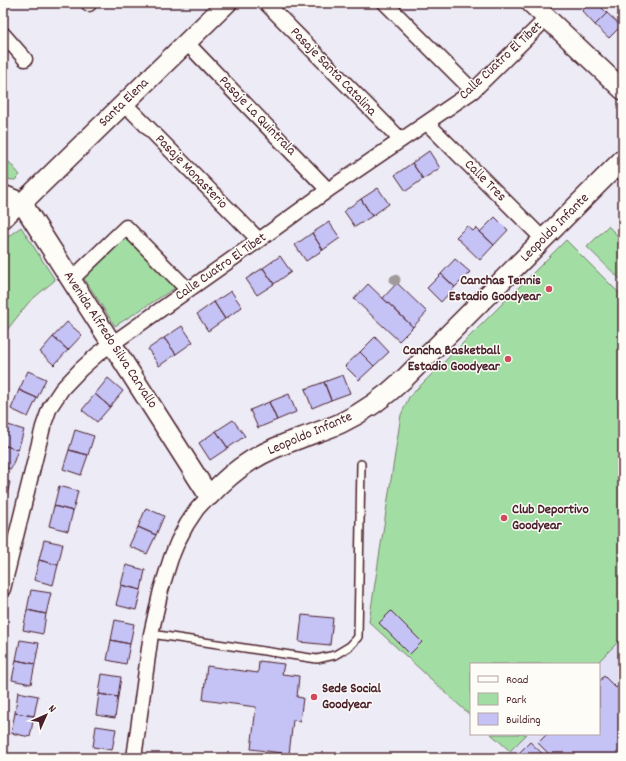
<svg xmlns="http://www.w3.org/2000/svg" width="626" height="761" viewBox="0 0 626 761" font-family="Dekko,sans-serif">
  <style>
    .built { fill: #e0dff6 }
    .green { fill: #a2dea4; stroke: #767e68 }
    .building { fill: #c5c2f5; stroke: #4a1f2b }
    .lines { fill: none; stroke-linecap: round; stroke-linejoin: round }
    .lane-casing { stroke: #4a1f2b; stroke-width: 10 }
    .street-casing { stroke: #4a1f2b; stroke-width: 17 }
    .secondary-casing { stroke: #4a1f2b; stroke-width: 22 }
    .lane { stroke: #fdfcf7; stroke-width: 7 }
    .street { stroke: #fdfcf7; stroke-width: 14 }
    .secondary { stroke: #fdfcf7; stroke-width: 19 }
    .tree { fill: #a19a9a }
    .poi-dot { fill: #d1495b; stroke: #fdfcf7; stroke-width: 1.5 }
    .labels { text-anchor: middle; dominant-baseline: central; stroke-width: 3; stroke-linejoin: round; paint-order: stroke }
    .street-label { font-size: 14px; fill: #4a1f2b; stroke: #fdfcf7 }
    .poi-label { font-size: 14px; font-weight: bold; fill: #4a1f2b; stroke: #fdfcf7; text-anchor: end }
  </style>
  <rect width="100%" height="100%" fill="#ecebf6"/>
  <filter id="ink" filterUnits="userSpaceOnUse"><feTurbulence type="fractalNoise" baseFrequency=".025" numOctaves="2"/><feDisplacementMap in="SourceGraphic" scale="8" xChannelSelector="R" yChannelSelector="G"/><feConvolveMatrix kernelMatrix="1 2 1 2 8 2 1 2 1" color-interpolation-filters="sRGB"/></filter>
  <g filter="url(#ink)">
    <path class="built" d="M623 637V758H503L527 734H599V664H596Z"/>
    <path class="green" d="M3 155 20 175 15 180 3 179Z
      M608 226 623 241V280L622 281 587 247Z
      M21 227 55 280 29 302 3 335V240Z
      M124 234 178 286 115 326 82 275Z
      M566 240 623 297V637L596 664H471V716L369 622 401 415 409 397Z
      M491 734H527L510 751Z"/>
    <path class="building" d="M589 3H597L607 13 595 25 582 11Z
      M607 13 621 26 609 38 595 25Z
      M429 151 440 168 423 179 412 163Z
      M412 163 423 179 406 191 395 175Z
      M378 188 389 204 372 216 361 199Z
      M361 199 372 216 355 227 344 211Z
      M495 217 508 230 494 245 480 232Z
      M329 222 340 238 323 250 312 233Z
      M467 226 473 231 476 228 494 245 480 260 456 237Z
      M312 233 323 250 306 261 295 245Z
      M280 256 291 272 274 284 263 268Z
      M455 259 470 272 455 287 441 274Z
      M263 268 274 284 257 295 246 279Z
      M441 274 455 287 441 302 427 288Z
      M397 283 427 312 413 327 383 298Z
      M368 284 413 327 399 341 354 299Z
      M231 291 242 307 225 319 214 302Z
      M214 302 225 319 208 331 197 314Z
      M67 322 82 335 68 350 53 337Z
      M182 326 193 342 176 354 164 338Z
      M53 337 68 350 54 365 40 352Z
      M375 337 389 352 374 366 360 352Z
      M164 338 176 354 159 366 148 349Z
      M360 352 374 366 359 380 345 366Z
      M28 371 46 379 37 398 19 390Z
      M343 375 350 393 331 400 324 382Z
      M108 378 123 391 110 407 95 394Z
      M324 382 331 400 312 408 305 389Z
      M19 390 37 398 28 417 11 409Z
      M95 394 110 407 97 422 82 410Z
      M289 394 296 412 277 420 269 402Z
      M269 402 277 420 258 428 250 410Z
      M233 420 245 436 228 448 216 431Z
      M5 424 24 430 18 450 3 445V431Z
      M75 430 94 436 88 455 69 450Z
      M216 431 228 448 210 460 199 443Z
      M3 445 18 450 11 469 3 467Z
      M69 450 88 455 81 475 63 469Z
      M3 481 10 482 5 503 3 502Z
      M59 486 78 491 73 511 54 506Z
      M54 506 73 511 68 531 49 526Z
      M146 508 164 516 156 535 138 527Z
      M138 527 156 535 147 554 129 546Z
      M44 540 63 544 58 565 39 560Z
      M39 560 58 565 53 585 34 580Z
      M126 565 145 570 141 590 121 585Z
      M121 585 141 590 136 610 116 605Z
      M31 590 51 593 46 614 27 610Z
      M27 610 46 614 43 634 23 630Z
      M391 611 422 642 410 654 379 623Z
      M302 615 333 618 330 645 299 642Z
      M115 620 134 624 130 644 111 640Z
      M20 640 39 643 35 664 16 660Z
      M111 640 130 644 126 664 107 660Z
      M16 660 35 664 31 684 12 680Z
      M259 661 284 664 282 674 299 676 297 697 303 698 300 721 293 720 289 754 251 749 256 707 203 700 207 666 258 673Z
      M102 674 121 677 118 697 99 694Z
      M604 676 616 688 622 681H623V758H553L538 743 547 734H599V682Z
      M18 692 38 696 34 716 15 713Z
      M99 694 118 697 115 718 96 715Z
      M15 713 34 716 30 737 11 733Z
      M96 726 116 729 112 750 93 747Z
      M530 742 547 758H520L517 755Z"/>
    <g class="lines">
      <defs>
        <path id="lane" d="M151 634 317 659 335 655 350 646 358 637 361 464"/>
        <path id="street" d="M88 3 89 4
          M266 3 401 140
          M385 3 473 91
          M3 34 25 59
          M186 42 328 190
          M124 103 259 240
          M427 123 543 239
          M3 222 22 203
          M71 280 126 227 188 290
          M3 589 43 427 50 407 62 389 81 369 99 353 259 240 328 190 473 91 547 18
          M134 758 151 634 161 590 171 558 178 541 187 524 197 509 209 496"/>
        <path id="secondary" d="M531 3 623 90
          M3 195 22 203 209 496C237 466 262 451 301 438 314 433 328 429 341 423 366 411 385 397 405 378L623 159
          M22 203 227 3"/>
      </defs>
      <use href="#lane" class="lane-casing"/>
      <use href="#street" class="street-casing"/>
      <use href="#secondary" class="secondary-casing"/>
      <use href="#lane" class="lane"/>
      <use href="#street" class="street"/>
      <use href="#secondary" class="secondary"/>
    </g>
    <circle class="tree" cx="395" cy="280" r="5.5"/>
  </g>
  <g class="poi-dot">
    <circle cx="549" cy="289" r="4"/>
    <circle cx="508" cy="359" r="4"/>
    <circle cx="504" cy="518" r="4"/>
    <circle cx="314" cy="697" r="4"/>
  </g>
  <g class="labels">
    <g class="street-label">
      <text transform="translate(501 61) rotate(-43)">Calle Cuatro El Tibet</text>
      <text transform="translate(333 72) rotate(46)">Pasaje Santa Catalina</text>
      <text transform="translate(124 103) rotate(-44)">Santa Elena</text>
      <text transform="translate(257 116) rotate(46)">Pasaje La Quintrala</text>
      <text transform="translate(191 172) rotate(46)">Pasaje Monasterio</text>
      <text transform="translate(485 181) rotate(45)">Calle Tres</text>
      <text transform="translate(555 228) rotate(-45)">Leopoldo Infante</text>
      <text transform="translate(221 267) rotate(-35)">Calle Cuatro El Tibet</text>
      <text transform="translate(110 340) rotate(57)">Avenida Alfredo Silva Carvallo</text>
      <text transform="translate(310 434) rotate(-23)">Leopoldo Infante</text>
    </g>
    <g class="poi-label">
      <text x="541" y="281">Canchas Tennis<tspan x="541" dy="16">Estadio Goodyear</tspan></text>
      <text x="500" y="351">Cancha Basketball<tspan x="500" dy="16">Estadio Goodyear</tspan></text>
      <text x="512" y="510" text-anchor="start">Club Deportivo<tspan x="512" dy="16">Goodyear</tspan></text>
      <text x="322" y="689" text-anchor="start">Sede Social<tspan x="322" dy="16">Goodyear</tspan></text>
    </g>
  </g>
  <rect width="626" height="761" fill="none" stroke="#fdfcf7" stroke-width="16"/>
  <rect x="8" y="8" width="610" height="745" fill="none" stroke="#4a1f2b" stroke-width="1.5" filter="url(#ink)"/>
  <rect x="470" y="663" width="130" height="72" fill="#fdfcf7" stroke="#b5a4a5"/>
  <rect x="478" y="676" width="20" height="6" fill="#fdfcf7" stroke="#b5a4a5"/>
  <text x="506" y="683" font-size="12" fill="#4a1f2b">Road</text>
  <rect x="478" y="693" width="20" height="12" fill="#a2dea4" stroke="#b5a4a5"/>
  <text x="506" y="703" font-size="12" fill="#4a1f2b">Park</text>
  <rect x="478" y="713" width="20" height="12" fill="#c5c2f5" stroke="#b5a4a5"/>
  <text x="506" y="723" font-size="12" fill="#4a1f2b">Building</text>
  <g transform="translate(46 715) rotate(45)" stroke="#fdfcf7" stroke-width="3" paint-order="stroke">
  <path d="M0-3L7 15L0 10L-7 15Z" fill="#4a1f2b"/>
  <text y="-6" font-size="11" font-weight="bold" text-anchor="middle" fill="#4a1f2b">N</text>
  </g>
</svg>
